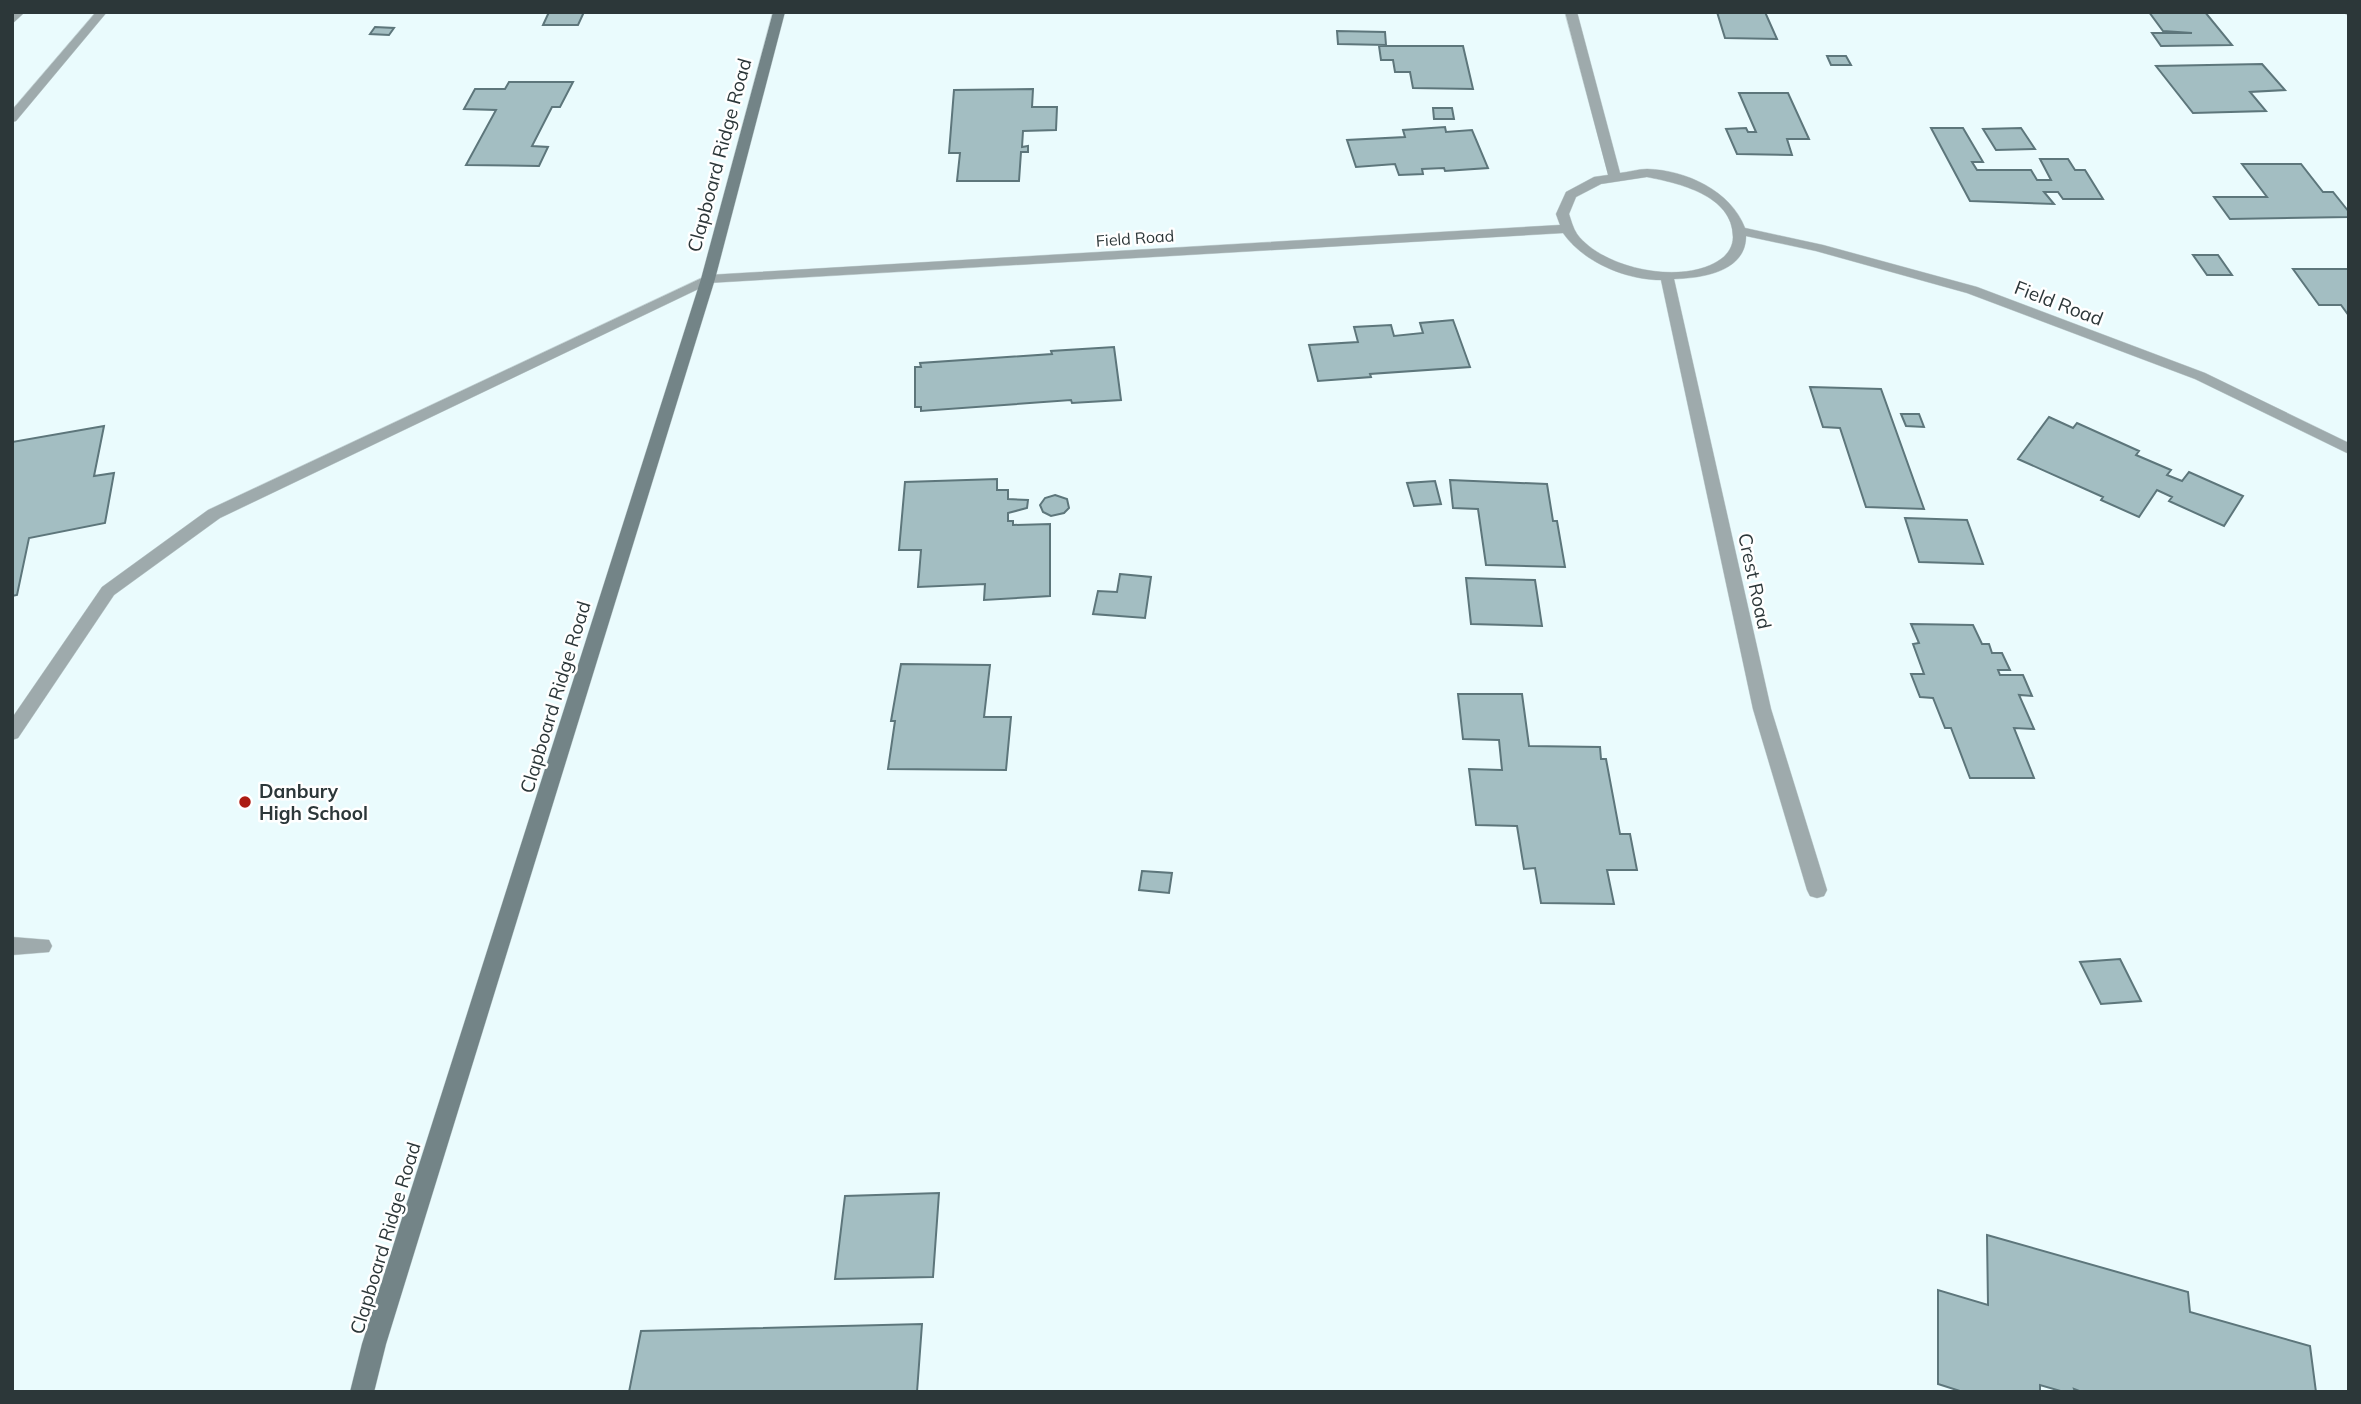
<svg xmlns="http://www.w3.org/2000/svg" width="2361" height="1404" viewBox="0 0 2361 1404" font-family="Mulish,sans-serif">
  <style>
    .building { fill: #a3bec2; stroke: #5d767b; stroke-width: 2 }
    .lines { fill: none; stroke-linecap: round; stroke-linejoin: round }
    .service-casing { stroke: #c8d8da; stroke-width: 1 }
    .minor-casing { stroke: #c8d8da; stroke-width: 1 }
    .secondary-casing { stroke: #c8d8da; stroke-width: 1 }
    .service { fill: #9eaaac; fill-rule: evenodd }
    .minor { fill: #9eaaac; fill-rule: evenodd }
    .secondary { fill: #738487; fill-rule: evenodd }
    .poi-dot { fill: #ac1b12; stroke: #fff; stroke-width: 2.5 }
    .labels { text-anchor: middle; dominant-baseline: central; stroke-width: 5; stroke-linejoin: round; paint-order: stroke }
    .far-street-label { font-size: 16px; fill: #2c3739; stroke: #fff }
    .street-label { font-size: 19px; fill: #2c3739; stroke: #fff }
    .poi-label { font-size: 19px; font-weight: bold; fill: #2c3739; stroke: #fff; text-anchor: start }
  </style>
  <rect width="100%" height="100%" fill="#eafbfd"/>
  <path class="building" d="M549 12H584L578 25H543Z
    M1717 12H1765L1777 39 1725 38Z
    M2149 12H2205L2232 45 2161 46 2152 33H2192L2163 31Z
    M375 27 394 28 389 35 370 34Z
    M1337 31 1385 32 1386 45 1338 44Z
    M1379 46H1463L1473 89 1413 88 1410 72H1395L1393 60H1381Z
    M1827 56H1846L1851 65H1831Z
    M2262 64 2285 90 2250 92 2266 111 2193 113 2156 66Z
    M509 82H573L560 107H552L532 146 548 147 539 166 466 165 496 110 464 109 475 89H505Z
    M1033 89 1032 107H1057L1056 130 1023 131 1022 147 1028 146V152H1021L1019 181H957L960 153H949L954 90Z
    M1739 93H1788L1809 139H1787L1792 155 1737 154 1726 129 1746 128 1748 132H1756Z
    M1433 108H1452L1454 119H1434Z
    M1445 127 1446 132 1472 130 1488 168 1445 171 1444 168 1422 169 1423 174 1399 175 1395 164 1356 167 1347 140 1405 137 1403 130Z
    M1931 128H1963L1983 162H1972L1977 170H2031L2037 180H2051L2040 159H2068L2075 170H2085L2103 199H2063L2058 192H2044L2054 204 1970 201Z
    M2021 128 2035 149 1996 150 1983 129Z
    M2242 164H2301L2323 192H2333L2349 212V217L2230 219 2214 197H2267Z
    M2193 255H2218L2232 275H2207Z
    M2293 269H2349V316L2341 305H2319Z
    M1453 320 1470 367 1370 374 1371 377 1318 381 1309 345 1358 342 1354 327 1391 325 1394 336 1423 333 1420 323Z
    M1114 347 1121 400 1072 403 1071 400 921 411V407H915V367H921L920 363 1052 354 1051 351Z
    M1810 387 1881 389 1924 509 1866 507 1840 428 1823 427Z
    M1901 414H1919L1924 427 1906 426Z
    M2049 417 2073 428 2077 423 2139 451 2136 455 2171 470 2167 475 2182 481 2189 472 2243 496 2224 526 2169 501 2172 497 2157 490 2139 517 2101 500 2103 497 2018 459Z
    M104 426 94 476 114 473 105 523 29 538 17 595 12 596V442Z
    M997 479V490H1008V499L1028 500 1027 508 1008 513V521H1013V525L1050 524V596L984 600 985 584 918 587 921 550H899L905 482Z
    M1450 480 1547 484 1553 521H1557L1565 567 1486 565 1478 509 1453 508Z
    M1435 481 1441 504 1414 506 1407 483Z
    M1055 495 1067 499 1069 508 1064 513 1051 516 1043 512 1040 505 1045 498Z
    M1905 518 1967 520 1983 564 1919 562Z
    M1120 574 1151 577 1145 618 1093 614 1098 591 1117 592Z
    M1466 578 1535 580 1542 626 1471 624Z
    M1911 624 1973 625 1982 644H1989L1992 653H2002L2010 670H1998L2000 675H2023L2032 696 2019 695 2034 729 2014 728 2034 778H1970L1951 728H1945L1933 698 1920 697 1911 674H1924L1913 644 1919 643Z
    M901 664 990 665 984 717H1011L1006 770 888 769 895 721H891Z
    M1458 694H1522L1529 746 1600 747 1601 759H1606L1620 834H1630L1637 870H1607L1614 904 1541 903 1535 868 1524 869 1517 826 1476 825 1469 769 1502 770 1499 740 1463 739Z
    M1142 871 1172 873 1169 893 1139 890Z
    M2120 959 2141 1001 2101 1004 2080 962Z
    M939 1193 933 1277 835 1279 845 1196Z
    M1987 1235 2188 1292 2190 1312 2310 1346 2316 1392H2082L2074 1389 2075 1392H2064L2040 1385V1392H1963L1938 1384V1290L1988 1305Z
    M922 1324 917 1392H629L641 1331Z"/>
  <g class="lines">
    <defs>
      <path id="service" d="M14 12H25L12 24V14Z
        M96 12H107L16 121 12 122V110Z
        M708 275 715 279 713 282 220 518 114 595 18 738 12 740V718L102 587 208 510Z
        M12 937 49 940 52 946 49 952 12 955Z"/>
      <path id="minor" d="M1565 12H1577L1620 173C1629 172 1638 169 1647 169 1686 170 1731 191 1745 228L1823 245 1977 287 2205 373 2349 443V454L2195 379 1967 293 1816 251 1746 236C1746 272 1702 278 1674 279L1771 709 1827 890 1824 896 1817 898 1810 896 1807 890 1753 709 1661 280C1626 280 1583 262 1563 233L708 283 701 279 708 275 1560 225 1556 214 1566 192 1594 177 1608 175ZM1647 177C1678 183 1733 195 1733 237 1733 246 1728 254 1721 259 1684 286 1603 269 1577 234 1573 228 1571 220 1569 214L1576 197 1601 184Z
        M2343 12H2349V16Z"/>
      <path id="secondary" d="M773 12H785L715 279 386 1344 374 1392H350L362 1344 701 279Z"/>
    </defs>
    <use href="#service" class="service-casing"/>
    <use href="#minor" class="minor-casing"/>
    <use href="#secondary" class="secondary-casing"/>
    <use href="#service" class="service"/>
    <use href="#minor" class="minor"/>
    <use href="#secondary" class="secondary"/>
  </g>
  <circle class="poi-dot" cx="245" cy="802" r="7"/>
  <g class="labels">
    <g class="far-street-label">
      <text transform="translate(1135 238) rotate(-4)">Field Road</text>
    </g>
    <g class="street-label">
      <text transform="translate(719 155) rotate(-75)">Clapboard Ridge Road</text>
      <text transform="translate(2059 303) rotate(21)">Field Road</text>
      <text transform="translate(1755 581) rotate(78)">Crest Road</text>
      <text transform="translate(555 697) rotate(-73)">Clapboard Ridge Road</text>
      <text transform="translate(385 1238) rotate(-73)">Clapboard Ridge Road</text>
    </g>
    <g class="poi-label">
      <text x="259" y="791">Danbury<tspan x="259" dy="22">High School</tspan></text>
    </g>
  </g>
  <rect width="2361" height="1404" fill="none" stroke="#2c3739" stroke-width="28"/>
</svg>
